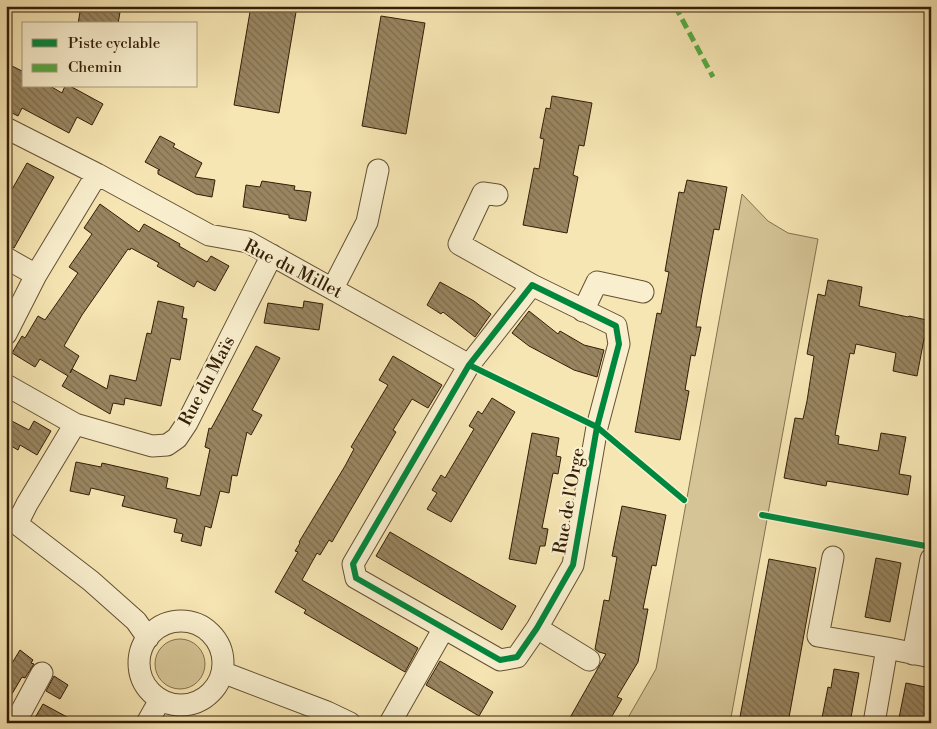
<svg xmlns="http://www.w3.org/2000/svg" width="937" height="729" viewBox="0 0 937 729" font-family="'Libre Bodoni',serif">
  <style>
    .grass { fill: #d5c496; stroke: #84714f }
    .building { fill: url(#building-back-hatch); stroke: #341e08 }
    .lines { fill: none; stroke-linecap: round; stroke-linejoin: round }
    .minor-casing { stroke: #645033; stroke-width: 23 }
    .minor { stroke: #f9efce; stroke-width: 21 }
    .quiet { stroke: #54aa41; stroke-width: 5; stroke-dasharray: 10 5; stroke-linecap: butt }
    .cycleway-casing { stroke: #f9efce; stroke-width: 9 }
    .cycleway { stroke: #00873e; stroke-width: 6 }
    .labels { text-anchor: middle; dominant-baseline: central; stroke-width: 4.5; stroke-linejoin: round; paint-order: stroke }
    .street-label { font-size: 18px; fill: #341e08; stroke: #f9efce }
  </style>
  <defs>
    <pattern id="building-back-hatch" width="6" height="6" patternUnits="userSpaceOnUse" patternTransform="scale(1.25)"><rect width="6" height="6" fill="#998661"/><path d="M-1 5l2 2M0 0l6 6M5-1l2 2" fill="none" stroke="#7e6d4e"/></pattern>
  </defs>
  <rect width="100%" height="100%" fill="#f6e6b3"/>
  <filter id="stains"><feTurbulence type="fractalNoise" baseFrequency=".004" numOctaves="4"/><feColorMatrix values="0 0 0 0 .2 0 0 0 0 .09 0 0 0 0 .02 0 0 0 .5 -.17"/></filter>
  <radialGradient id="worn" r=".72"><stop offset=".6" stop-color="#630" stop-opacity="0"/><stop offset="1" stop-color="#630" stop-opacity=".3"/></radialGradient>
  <path class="grass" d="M742 194 768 221 788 233 818 239 730 723H625L656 669Z
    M155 664a25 25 0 1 1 50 0a25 25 0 1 1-50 0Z"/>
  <path class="building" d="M81 6H121L118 24H78Z
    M251 6H297L279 113 234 105Z
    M381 16 425 23 406 134 362 126Z
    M6 63 24 72V86H50L62 93 65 86H70L103 104 92 125 77 117 69 133 22 108 18 116 6 110Z
    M552 96 592 103 584 146 579 145 573 175 578 177 567 233 523 225 534 168 539 169 544 139 540 138 546 108 550 109Z
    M160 136 175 144 173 147 202 163 195 177 215 180 212 197 196 194 158 174V170H160L145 162Z
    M27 163 54 177 14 248 6 246V200Z
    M687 180 727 187 719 230 714 229 702 293 696 327H701L695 356 691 355 685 390 689 391 680 440 635 432 657 313 661 314 669 272 665 271 679 192 684 193Z
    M262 181 295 186 294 190 311 192 306 221 289 218V215L243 207 246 185 260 187Z
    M100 204 139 232 144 224 180 244 179 246 207 262 211 256 229 266 215 291 197 281 194 287 157 266 159 263 131 248 130 250 128 249 82 315 64 346 79 356 70 373 72 369 107 389 110 375 136 381 147 333 151 334 158 301 184 307 182 318 187 319 180 360 171 358 161 406 125 398 124 405 113 403 110 414 62 386 68 376 40 359 35 367 12 353 22 336 25 338 38 316 45 320 78 273 69 267 92 234 84 228Z
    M828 280 862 287 859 306 908 317 909 316 931 321V340L924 339 917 376 893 371 896 353 856 344 854 354 850 353 835 435 839 436 838 444 878 451 881 433 906 437 899 474 911 476 908 495 827 481 826 486 784 478 795 418 803 419 807 401 814 356 807 354 818 294 825 296Z
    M440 282 474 301 491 314 475 337 443 312 441 314 427 305Z
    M304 301 323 304 319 330 264 323 268 303 303 308Z
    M529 311 558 334 560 331 584 345 604 350 597 377 574 370 529 346 512 333Z
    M256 346 280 358 252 410 262 415 251 435 247 432 237 476 232 475 229 493 220 491 211 528 205 526 201 546 181 541 183 534 174 532 177 519 122 506 125 496 91 488 89 495 70 491 76 462 101 467 102 463 168 478 166 488 200 496 210 449 205 447 209 428 211 429Z
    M393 356 442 385 428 408 412 399 393 430 396 432 332 542 329 540 320 555 317 553 302 580 418 648 405 672 304 613 306 610 275 592 298 552 295 551 300 543 299 542 345 466 354 449 351 447 388 385 379 380Z
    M492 398 515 412 451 522 427 509 437 493 432 490 441 475 445 478 474 429 469 426 478 411 482 414Z
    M6 418 29 430 34 421 51 431 37 455 20 445 18 450 6 443Z
    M532 433 559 438 556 456 561 457 558 474 553 473 542 528 548 529 545 546H540L536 564 509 559Z
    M622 506 666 515 656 566 652 565 643 609H648L638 662 617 697 622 699 608 723H567L606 654 599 652 595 649 604 600 609 601 617 557 612 556Z
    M390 532 516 606 502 630 376 556Z
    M876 558 901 563 890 622 865 617Z
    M769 559 816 568 788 723H769L740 717Z
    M20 650 33 660 31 663 34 664 25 678 22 677 6 704V673Z
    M440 661 493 692 479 716 426 685Z
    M834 669 859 673 850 723H821L828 687 831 688Z
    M54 676 68 685 60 699 46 691Z
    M906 683 930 688 924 723H898Z
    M43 704 78 723H32Z"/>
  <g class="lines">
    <defs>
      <path id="minor" d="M6 128 97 174 209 235 248 242 469 365
        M497 195 483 193 459 244 532 285
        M6 258 36 275
        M532 285 616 326 619 344 597 427 573 565 537 628 517 657 500 660 356 578 353 564 469 365Z
        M333 288 367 222 378 170
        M583 311 597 282 643 292
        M6 334 36 275 97 174
        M6 385 75 424 152 446 167 445 177 438 187 423 272 255
        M6 517 17 524 91 581 136 621 148 638
        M17 524 27 504 75 424
        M833 557 818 636 887 648
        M139 663a42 42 0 1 1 84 0a42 42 0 1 1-84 0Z
        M537 628 589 660
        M913 654 931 559
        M222 672 327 712 350 723
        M15 723 42 673
        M147 723 160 700
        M390 723 444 628
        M874 723 887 648 931 657"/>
    </defs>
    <use href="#minor" class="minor-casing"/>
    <use href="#minor" class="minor"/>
    <path class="quiet" d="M675 6 713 77"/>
    <defs>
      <path id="cycleway" d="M532 285 616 326 619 344 597 427 573 565 537 628 517 657 500 660 356 578 353 564 469 365Z
        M469 365 597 427 684 500
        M762 515 931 547"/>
    </defs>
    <use href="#cycleway" class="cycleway-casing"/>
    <use href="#cycleway" class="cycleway"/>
  </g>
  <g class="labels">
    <g class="street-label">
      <text transform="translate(293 269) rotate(27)">Rue du Millet</text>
      <text transform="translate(207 381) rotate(-62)">Rue du Maïs</text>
      <text transform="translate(569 501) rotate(-80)">Rue de l'Orge</text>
    </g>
  </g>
  <rect width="937" height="729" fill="none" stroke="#f6e6b3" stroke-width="25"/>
  <rect x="8" y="8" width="922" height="714" fill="none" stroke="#341e08" stroke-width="2.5"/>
  <rect x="12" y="12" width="912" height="704" fill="none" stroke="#341e08"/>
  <rect x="22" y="22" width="175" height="65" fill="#f9efce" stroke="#aa9b7f"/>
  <rect x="32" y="39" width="25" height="8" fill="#00873e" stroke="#aa9b7f"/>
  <text x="68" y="48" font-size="15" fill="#341e08">Piste cyclable</text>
  <rect x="32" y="64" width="25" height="8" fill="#54aa41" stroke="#aa9b7f"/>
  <text x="68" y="72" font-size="15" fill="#341e08">Chemin</text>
  <rect width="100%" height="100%" filter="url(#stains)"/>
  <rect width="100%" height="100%" fill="url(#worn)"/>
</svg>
